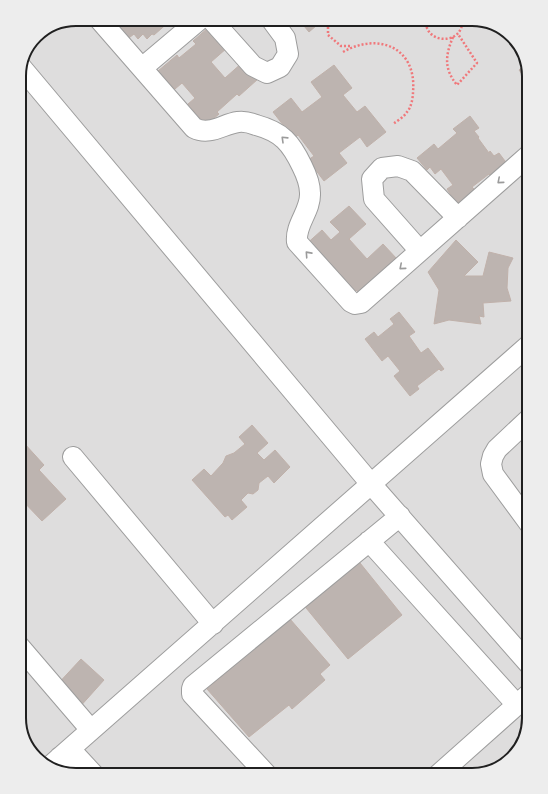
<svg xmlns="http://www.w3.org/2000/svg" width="548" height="794" viewBox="0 0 548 794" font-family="Raleway,sans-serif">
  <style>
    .residential { fill: #dedddd }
    .building { fill: #bdb4b0; stroke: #c0b1aa }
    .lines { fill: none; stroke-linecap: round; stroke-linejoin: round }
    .minor-casing { stroke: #9d9d9d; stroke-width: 22 }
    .path { stroke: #f0787b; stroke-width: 2.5; stroke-dasharray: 2 2; stroke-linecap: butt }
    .minor { stroke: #fff; stroke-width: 20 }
    .oneway { stroke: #9b9b9b }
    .rim { fill: none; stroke: #202020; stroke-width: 2 }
  </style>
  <rect width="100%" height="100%" fill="#efebe7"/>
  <path class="residential" d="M76 19H476L504 28 522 48 529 76V719L521 747 500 768 473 775H72L47 767 26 746 19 718V72L38 33Z"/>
  <path class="building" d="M115 19H168L170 21 154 35 152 34 147 39 143 34 138 39 134 34 125 41 110 24Z
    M303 19H324L309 32 304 26 306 23Z
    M209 27 227 48 211 62 225 78 243 62 258 79 239 96 237 94 217 112 219 114 206 125 188 104 195 98 182 83 175 89 158 71 177 55 179 58 196 44 193 41Z
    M526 64 529 76V83L519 70Z
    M334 65 352 88 343 95 357 112 365 106 386 132 367 147 360 137 339 153 347 163 324 181 308 160 314 156 298 135 294 139 273 112 291 98 302 112 322 97 311 82Z
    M470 116 479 128 474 131 479 137 478 138 489 153 490 151 494 156 499 153 508 165 492 177 489 174 472 187 475 190 455 206 448 197 451 195 447 189 453 185 441 169 435 174 430 167 427 170 417 158 434 144 438 149 457 133 453 129Z
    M349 206 366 224 349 239 367 259 383 244 397 259 359 293 356 290 352 294 303 247 322 230 331 240 340 232 330 222Z
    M456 240 478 262 464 276H483L489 252 513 258 508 268 507 288 511 301 483 303 484 317 479 316 481 324 449 320 434 324 439 290 428 272Z
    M399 312 415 332 409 336 421 353 428 348 444 369 441 371 439 369 417 386 419 389 410 396 394 376 400 371 388 356 382 361 365 339 374 332 378 337 394 324 390 319Z
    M252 425 268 443 257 453 264 460 275 450 290 467 274 483 268 476 259 483 258 490 253 494 248 493 241 500 247 507 232 520 228 515 225 517 192 480 204 469 211 476 223 463 226 456 234 453 245 444 239 437Z
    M24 443 44 465 39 470 66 499 42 521 20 498H19V447Z
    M356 558 402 615 348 659 302 603Z
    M290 619 330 665 320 674 325 680 292 709 289 705 249 737 207 689 235 665 230 660 275 621 280 628Z
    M81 659 104 680 78 709 55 687Z"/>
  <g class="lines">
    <defs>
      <path id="minor" d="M99 19 194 128C210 136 223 124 238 122 245 121 251 123 256 125 282 132 291 143 302 166 306 174 310 184 310 193 311 211 295 224 297 242L351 302 355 304 361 303 529 155
        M211 19 253 66 267 73 280 67 288 54 285 38 271 19
        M21 67 371 484 529 664
        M142 68 200 19
        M420 251 374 199 372 179 382 168 398 166 412 171 458 218
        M73 457 213 624
        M529 523 493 474 491 464 493 456 497 449 529 419
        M369 541 517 705
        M19 646 91 730
        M70 749 94 775
        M60 757 69 774
        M48 768 529 345
        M267 775 192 694V689L193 686 400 516
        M438 775 529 694"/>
    </defs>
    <use href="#minor" class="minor-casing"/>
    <path class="path" d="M328 19V35L341 46H352
      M426 19C423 45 465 46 462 19
      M453 37C445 56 444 69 457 85L477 63 458 34
      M343 52C378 32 417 47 413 92 413 98 411 108 407 112 404 117 397 121 393 124"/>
    <use href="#minor" class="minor"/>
  </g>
  <defs><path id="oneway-chevron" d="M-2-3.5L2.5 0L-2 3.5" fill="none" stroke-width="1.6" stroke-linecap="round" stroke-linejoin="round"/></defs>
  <g class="oneway">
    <use href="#oneway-chevron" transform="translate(284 139) rotate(-136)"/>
    <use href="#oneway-chevron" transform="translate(500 181) rotate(139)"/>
    <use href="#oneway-chevron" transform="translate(308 254) rotate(-132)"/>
    <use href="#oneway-chevron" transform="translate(402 267) rotate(139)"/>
  </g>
  <path d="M0 0H548V794H0ZM76 26H472A50 50 0 0 1 522 76V718A50 50 0 0 1 472 768H76A50 50 0 0 1 26 718V76A50 50 0 0 1 76 26Z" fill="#ededed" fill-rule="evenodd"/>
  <path class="rim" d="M76 26H472A50 50 0 0 1 522 76V718A50 50 0 0 1 472 768H76A50 50 0 0 1 26 718V76A50 50 0 0 1 76 26Z"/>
</svg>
